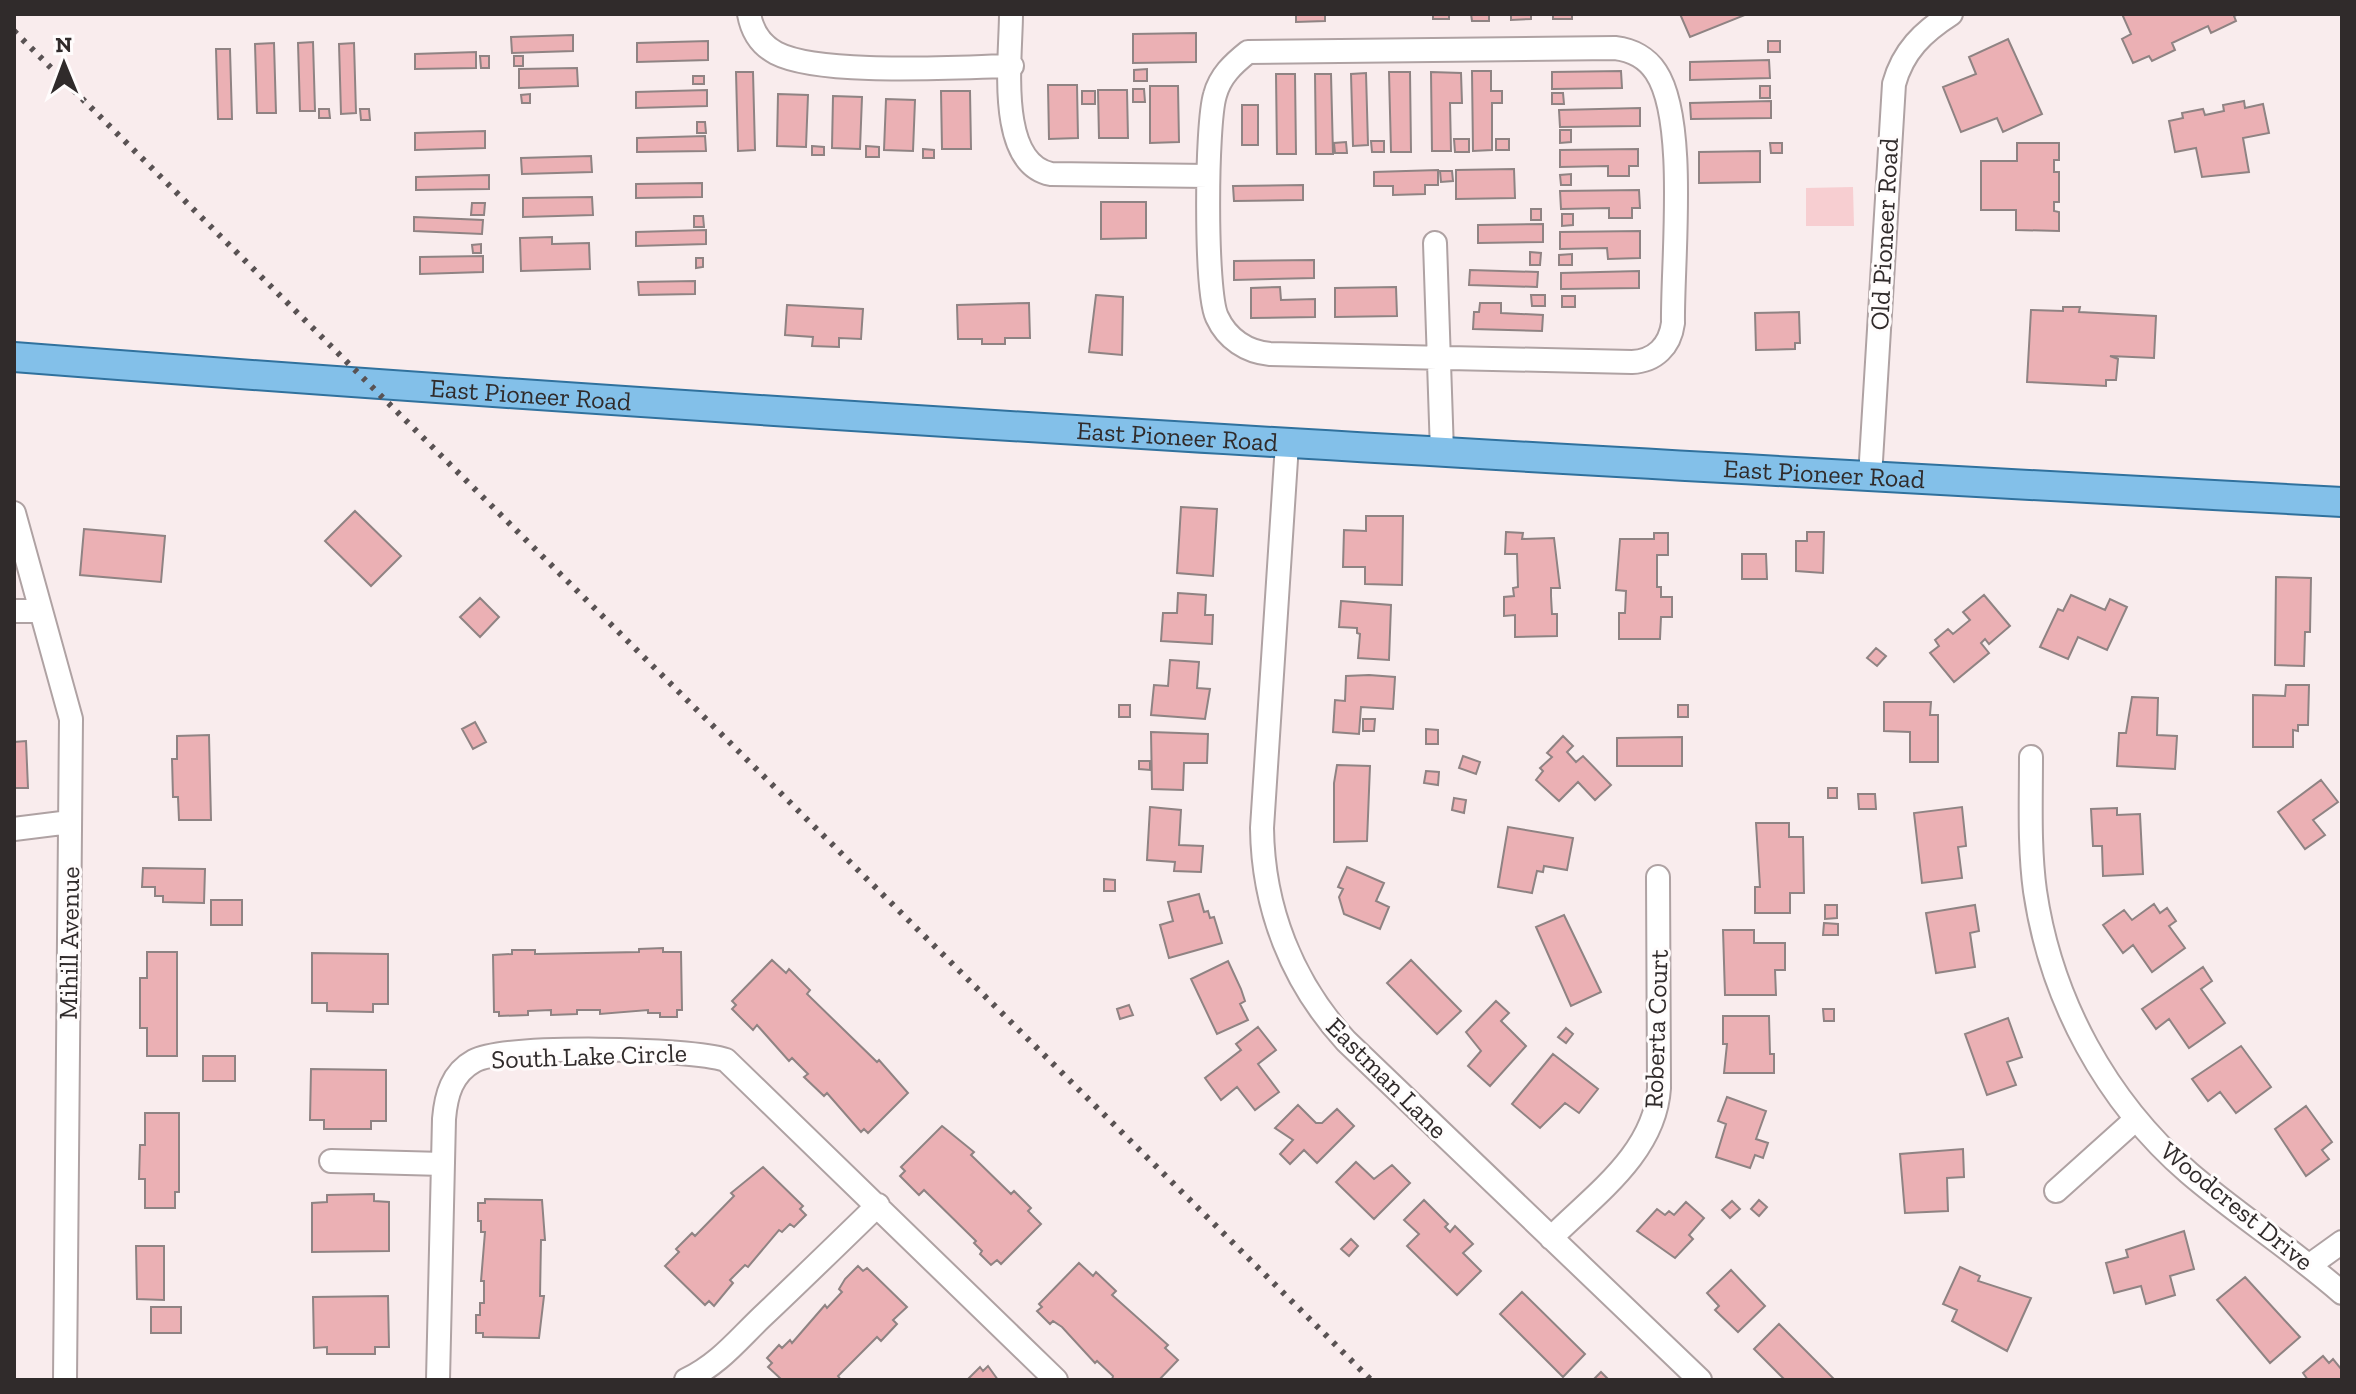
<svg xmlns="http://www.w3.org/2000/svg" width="2356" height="1394" viewBox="0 0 2356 1394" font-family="'Zilla Slab',serif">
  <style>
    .green { fill: #f7ced1 }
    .building { fill: #ebb0b4; stroke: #8f8383; stroke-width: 2 }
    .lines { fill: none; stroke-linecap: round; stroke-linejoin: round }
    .minor-casing { stroke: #afa2a3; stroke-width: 26 }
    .major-casing { stroke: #30719d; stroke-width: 32 }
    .minor { stroke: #fff; stroke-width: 22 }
    .major { stroke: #83c0e9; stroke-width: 28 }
    .rail { stroke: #595253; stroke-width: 6; stroke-dasharray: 4 8; stroke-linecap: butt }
    .labels { text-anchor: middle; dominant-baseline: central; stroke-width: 6; stroke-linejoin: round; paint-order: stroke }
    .street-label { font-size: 26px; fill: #302b2b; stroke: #fffcfc }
  </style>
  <rect width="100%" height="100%" fill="#f9eced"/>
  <path class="green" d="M1853 187 1854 226H1806V188Z"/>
  <path class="building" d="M1296 14H1325V21L1296 22Z
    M1433 14H1449V19H1433Z
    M1471 14H1489V21H1472Z
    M1511 14H1531V19L1511 20Z
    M1553 14H1572V19H1553Z
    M1680 14H1744L1745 15 1690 37Z
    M2122 14H2239L2234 16 2236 21 2211 33 2208 26 2172 43 2175 50 2152 61 2149 56 2133 63 2122 39 2131 34Z
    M1196 33V62L1133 63V34Z
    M573 35V51L512 53 511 37Z
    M2008 39 2042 114 2003 132 1997 118 1961 132 1943 87 1976 74 1969 57Z
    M708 41V60L637 62V43Z
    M1768 41H1780V52H1768Z
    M313 42 315 111H300L298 43Z
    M274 43 276 113H257L255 44Z
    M354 43 356 113 341 114 339 44Z
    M216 49H230L232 119H218Z
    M476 52V68L415 69V54Z
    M480 56H489V68H481Z
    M514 56H523V66H514Z
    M1769 60 1770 78 1690 80V62Z
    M577 68 578 86 519 88V69Z
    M1147 69V81H1134V70Z
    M1472 71H1491V91H1502V103H1492V150L1473 151Z
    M1621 71 1622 88 1552 89V72Z
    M736 72H753L755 150 738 151Z
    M1389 72H1410L1411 152H1391Z
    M1431 72 1461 73 1462 103H1450L1451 151H1432Z
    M1366 73 1368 145 1353 146 1351 74Z
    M1276 74H1295L1296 154H1277Z
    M1315 74H1331L1333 154H1316Z
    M693 76H704V84H693Z
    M1048 85H1077L1078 138 1049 139Z
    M1150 86H1178L1179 142 1150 143Z
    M1760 86H1770V98H1760Z
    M1133 89H1144L1145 102H1133Z
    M707 90V106L636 108V92Z
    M1098 90H1127L1128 138H1099Z
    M941 91H970L971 149H942Z
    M1082 91H1095V104H1082Z
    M1552 93H1563L1564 104H1552Z
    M530 94V103H522L521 95Z
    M778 94 808 95 806 147 777 146Z
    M833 96 862 97 860 149 832 148Z
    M886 99 915 100 913 151 884 150Z
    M1771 101V118L1691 119 1690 103Z
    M2244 101 2245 108 2263 104 2269 133 2243 138 2249 172 2202 177 2196 148 2175 152 2169 121 2183 118 2182 113 2203 109 2205 115 2224 111 2223 105Z
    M1242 105H1258V145H1242Z
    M1640 108V126L1560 127 1559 110Z
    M319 109H329L330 118H319Z
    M360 109H369L370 120H361Z
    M697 122H705L706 133H697Z
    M1560 130H1571V142L1560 143Z
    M485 131V148L415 150V133Z
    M705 136 706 151 637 152V138Z
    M1454 139H1469V152H1455Z
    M1496 139H1509V150H1496Z
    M1371 141H1384V152H1372Z
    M1346 142 1347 153H1335L1334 143Z
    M1770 143H1782V153H1771Z
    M2017 143H2059V160H2054V172H2059V202H2054V211L2059 212V231L2016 230V210H1981V161H2017Z
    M812 146 824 147V155H812Z
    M866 146 879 147V157H866Z
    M923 149 934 150V158H923Z
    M1638 149V166H1629V176H1608V166L1560 167V150Z
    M1760 151V182L1699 183V152Z
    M591 156 592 172 522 174 521 158Z
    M1514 169 1515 198 1456 199V170Z
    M1438 170V185H1425V194L1393 195V186H1374V172Z
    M1440 171H1452L1453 181 1441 182Z
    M1571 174V185H1561L1560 175Z
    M489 175V189L416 190V177Z
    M702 183V197L636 198V184Z
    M1303 185V200L1234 201 1233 186Z
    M1639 190 1640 208H1632V218H1609V208L1561 209 1560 191Z
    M592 197 593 215 523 217V198Z
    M1101 202H1146V238L1101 239Z
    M472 203H485L484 215H471Z
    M1531 209H1541V220H1531Z
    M1562 214H1573V225L1562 226Z
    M694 216H703L704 227H694Z
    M414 217 483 220 482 234 414 231Z
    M1543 224V242L1478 243V225Z
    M706 230V244L636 246V232Z
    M1640 231V258L1608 259 1607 248 1560 249V232Z
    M552 237V244L589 243 590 269 521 271 520 238Z
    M481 244V253H473L472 245Z
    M1530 252 1541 253 1540 265H1530Z
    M1572 254V265H1559V255Z
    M483 256V272L420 274V257Z
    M696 258H703V267L696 268Z
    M1314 260V278L1234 280V261Z
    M1470 270 1538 272 1537 287 1469 285Z
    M1639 271V288L1561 289V273Z
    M695 281V294L639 295 638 282Z
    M1280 287 1281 300 1315 299V317L1251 318V288Z
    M1396 287 1397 316 1335 317V288Z
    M1096 295 1123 297 1122 355 1089 352Z
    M1531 295H1545V306H1532Z
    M1562 296H1575V307H1562Z
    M1029 303 1030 338H1005V344H982V339H958L957 305Z
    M1480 303H1501V313L1543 315 1542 331 1473 329 1474 312H1479Z
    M787 305 863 309 861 339 839 338V347L812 346 813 337 785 335Z
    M2063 307H2080L2079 312 2156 316 2154 358 2110 356 2118 359 2116 380H2106V386L2027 382 2031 310 2063 311Z
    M1799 312 1800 343H1795V349L1756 350 1755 313Z
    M1181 507 1217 509 1213 576 1177 573Z
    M355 511 401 556 371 586 325 541Z
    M1366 516H1403L1402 585 1365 584V567H1343L1344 530 1366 531Z
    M84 529 165 536 161 582 80 575Z
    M1506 532 1523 533 1522 539 1554 538 1560 588H1551V596L1552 614H1557V636L1515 637V615L1504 616V597L1514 596 1513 588 1518 587 1517 554H1505Z
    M1807 532H1824L1823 573 1796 571V541H1807Z
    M1654 533H1668V555H1657V587H1661V597H1672V617H1661L1660 639H1619V613H1625L1626 591 1616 590 1620 539H1654Z
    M1742 554H1766L1767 579H1742Z
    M2276 577 2311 578 2310 632H2305L2304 666 2275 665Z
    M1178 593 1206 595 1205 615H1213L1212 644 1161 641 1163 613H1177Z
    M1984 595 2010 626 1989 644 1985 639 1981 643 1989 653 1954 682 1930 653 1939 646 1935 640 1948 629 1953 634 1970 620 1963 612Z
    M2071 595 2105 610 2110 599 2127 607 2107 650 2078 637 2068 659 2040 647 2058 609 2063 611Z
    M480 598 499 617 480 637 460 617Z
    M1341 601 1391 605 1389 660 1358 658 1360 634 1357 633V628L1339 627Z
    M1876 648 1886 656 1877 666 1867 658Z
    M1170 660 1199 662 1197 688 1210 689 1205 719 1151 715 1154 685 1168 686Z
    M1369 675 1395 677 1393 709 1361 707 1359 734 1333 732 1335 700 1345 701 1346 676Z
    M2286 685H2309L2308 725H2298V731L2293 730V747H2253V695L2285 696Z
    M2132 697 2158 698 2157 735 2177 736 2175 769 2117 766 2119 733H2126Z
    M1884 702H1931L1930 715H1938V762H1910V732L1884 731Z
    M1119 705H1130V717H1119Z
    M1678 705H1688V717H1678Z
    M1363 719H1375L1374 731H1363Z
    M475 722 486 742 473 749 462 729Z
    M1426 729 1438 730V744H1426Z
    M1151 732 1208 734 1207 763H1184L1183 790 1152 789Z
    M209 735 211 820H179L178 797H173L172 759H177V736Z
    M1563 736 1573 746 1567 752 1576 762 1583 756 1611 785 1595 800 1578 782 1559 801 1536 780 1543 771 1540 768 1552 757 1547 753Z
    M1682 737V766H1617V738Z
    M26 741 28 788H14V742Z
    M1463 756 1480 762 1476 774 1459 768Z
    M1139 761H1150V770L1139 769Z
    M1337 765 1370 766 1367 841 1334 842V783Z
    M1426 771 1439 772 1438 785 1424 783Z
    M2321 780 2338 802 2313 820 2325 835 2305 849 2278 812Z
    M1828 788H1837V798H1828Z
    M1858 794H1875L1876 809H1859Z
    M1454 798 1466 800 1464 813 1452 810Z
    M1150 807 1181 810 1179 845 1203 846 1201 872 1174 871 1175 862 1147 860Z
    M1962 807 1966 846 1958 847 1962 878 1922 883 1914 813Z
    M2117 808V815L2140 814 2143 874 2103 876 2102 846H2093L2091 809Z
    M1756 823H1789V837H1803L1804 893H1790V913H1755V887H1760Z
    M1508 827 1573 838 1567 870 1544 866 1543 872 1537 871 1532 893 1498 887Z
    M1347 867 1384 883 1376 901 1389 907 1380 929 1344 914 1339 897 1343 889 1338 887Z
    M143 868 205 869 204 903 163 902V896H155V887H142Z
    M1104 879 1115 880V891H1104Z
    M1199 894 1204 912 1208 911 1210 918 1214 917 1222 943 1169 958 1160 925 1173 921 1168 902Z
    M211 900H242V925H211Z
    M2154 904 2160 913 2167 908 2176 921 2169 926 2185 948 2152 972 2133 945 2123 953 2103 925 2124 910 2132 920Z
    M1825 905H1837V918L1825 919Z
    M1975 905 1979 931 1970 933 1975 967 1936 973 1926 913Z
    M1564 915 1601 992 1571 1006 1536 927Z
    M1824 923 1838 924V935H1823Z
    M1723 930H1754V943H1785V970H1775L1776 995H1725Z
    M663 948V952H681L682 1010H677V1017H660V1013H648V1010L600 1014V1010H577V1014L551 1015V1010L528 1011V1015L499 1016V1012H494L493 955 512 954V950H535V954L639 952V949Z
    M147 952H177V1056H147V1028H140V978H147Z
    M312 953 388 954V1004H373V1012L327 1011V1003H312Z
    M772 960 786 973 789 969 810 990 807 994 877 1062 879 1060 908 1093 868 1133 864 1129 861 1132 827 1093 824 1096 804 1077 808 1074 792 1058 789 1061 757 1025 753 1030 732 1009 736 1005 732 1001Z
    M1411 960 1461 1011 1437 1034 1387 983Z
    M1228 961 1241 989 1245 1001 1240 1004 1248 1020 1217 1034 1191 979Z
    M2203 967 2212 981 2201 989 2225 1023 2189 1048 2169 1019 2156 1029 2142 1009Z
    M1496 1001 1509 1013 1501 1021 1526 1046 1490 1086 1468 1066 1481 1051 1466 1032Z
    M1129 1005 1133 1015 1120 1019 1117 1009Z
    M1823 1009H1834V1021H1824Z
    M1723 1016H1769L1770 1054H1774V1073H1724L1727 1044H1723Z
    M2008 1018 2022 1057 2007 1062 2016 1085 1987 1095 1965 1034Z
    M1258 1027 1276 1050 1258 1064 1279 1092 1255 1110 1237 1087 1221 1100 1205 1078 1241 1050 1236 1044Z
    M1566 1028 1573 1034 1566 1043 1558 1037Z
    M2241 1046 2271 1087 2236 1113 2220 1092 2208 1101 2192 1079Z
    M1553 1054 1598 1089 1579 1113 1565 1103 1540 1128 1512 1104Z
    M203 1056H235V1081H203Z
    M311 1069 386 1070V1121H371V1129H324V1120H310Z
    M1727 1097 1766 1111 1756 1139 1768 1143 1763 1158 1755 1155 1750 1168 1716 1157 1726 1124 1718 1121Z
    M1298 1105 1316 1123H1322L1337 1109 1354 1126 1317 1163 1304 1150 1290 1164 1280 1154 1293 1140 1275 1128Z
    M2306 1106 2332 1142 2322 1150 2329 1159 2306 1176 2275 1129Z
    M145 1113H179V1192H175V1208H145V1179H139L140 1145H145Z
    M942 1126 974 1152 971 1155 1011 1194 1014 1191 1031 1208 1028 1211 1041 1224 1001 1264 997 1260 991 1265 980 1254 982 1251 974 1243 976 1241 924 1190 919 1195 900 1176 905 1171 901 1167Z
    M1963 1149 1964 1177 1947 1178 1948 1211 1905 1213 1900 1154Z
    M1356 1162 1374 1179 1392 1165 1410 1183 1374 1219 1336 1182Z
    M763 1167 803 1206 800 1209 806 1215 794 1227 790 1224 782 1232 779 1230 748 1267 745 1265 730 1280 733 1283 714 1306 709 1301 705 1305 665 1266 679 1252 676 1249 692 1233 695 1236 734 1196 731 1193Z
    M374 1194V1201L389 1202V1251L312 1252V1203L327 1202V1195Z
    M485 1199 542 1200 545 1240H541L540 1296H544L539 1338 483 1337V1333H476V1315H480V1303H484V1281H481L485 1232H481V1221H478V1203H485Z
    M1424 1200 1448 1224 1445 1227 1450 1232 1455 1226 1473 1244 1463 1253 1481 1271 1457 1295 1407 1246 1419 1234 1404 1220Z
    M1759 1200 1767 1207 1759 1216 1751 1209Z
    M1732 1201 1740 1209 1730 1218 1722 1210Z
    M1686 1202 1704 1218 1689 1235 1693 1239 1675 1258 1637 1231 1657 1209 1665 1215 1669 1211 1674 1215Z
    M2184 1231 2194 1269 2170 1276 2175 1295 2146 1304 2141 1286 2114 1293 2106 1263 2128 1257 2126 1250Z
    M1351 1239 1358 1246 1349 1256 1341 1249Z
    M136 1246H164V1300L137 1299Z
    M1079 1263 1093 1276 1096 1272 1116 1291 1112 1295 1168 1345 1165 1348 1178 1360 1159 1380H1112L1113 1376 1097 1361 1095 1363 1062 1327 1053 1321 1050 1324 1037 1311 1042 1307 1039 1304Z
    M858 1266 863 1271 867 1268 907 1307 893 1320 897 1324 881 1341 877 1337 838 1376 841 1380H782L768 1367 772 1363 767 1358 779 1345 782 1348 790 1340 792 1343 825 1305 827 1308 842 1292 839 1289 845 1279Z
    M1960 1267 1980 1276 1978 1281 2031 1298 2007 1351 1952 1321 1957 1310 1943 1304Z
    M1731 1270 1765 1306 1738 1332 1715 1310 1719 1306 1707 1293Z
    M2245 1277 2300 1337 2270 1363 2217 1300Z
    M1522 1292 1585 1354 1563 1377 1500 1314Z
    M388 1296 389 1347H375V1354H327V1347L314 1348 313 1297Z
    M151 1307H181V1333H151Z
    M1779 1324 1833 1378 1830 1380H1785L1754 1349Z
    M2323 1356 2329 1363 2333 1359 2342 1370V1380H2308L2303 1373Z
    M988 1366 998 1380H967L980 1367 983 1371Z
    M1601 1372 1609 1380H1593Z"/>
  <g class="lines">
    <defs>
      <path id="minor" d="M749 14C752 31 761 45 776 53 820 76 958 67 1012 66
        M1011 14C1011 57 996 163 1051 174L1208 176
        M1615 48C1632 50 1647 58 1656 72 1688 120 1672 263 1673 323 1670 346 1655 361 1632 362L1270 354C1247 352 1227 339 1217 317 1205 292 1206 124 1215 95 1220 76 1233 64 1248 52Z
        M1435 243 1442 452
        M1287 444 1262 828C1263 908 1292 982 1346 1041L1700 1380
        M1870 477 1894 84C1903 51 1923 32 1951 14
        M14 513 71 719 65 1380
        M14 611H41
        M2031 757C2031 802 2029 847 2035 891 2051 1000 2106 1101 2189 1173 2238 1215 2293 1250 2342 1293
        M14 829 70 822
        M331 1161 443 1164
        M2056 1191 2135 1120
        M1551 1238C1594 1195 1655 1153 1659 1088L1658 877
        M2310 1265 2342 1242
        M438 1380 444 1119C446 1095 452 1073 474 1061 506 1044 691 1048 726 1060L1056 1380
        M686 1380C721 1363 739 1338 766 1313 804 1277 841 1241 878 1205"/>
      <g id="major">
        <path id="s1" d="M14 357C789 417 1566 460 2342 502"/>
      </g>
    </defs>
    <use href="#minor" class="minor-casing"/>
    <use href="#major" class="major-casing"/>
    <use href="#minor" class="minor"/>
    <use href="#major" class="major"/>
    <path class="rail" d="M14 31 1371 1380"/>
  </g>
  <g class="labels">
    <g class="street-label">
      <text transform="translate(1884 234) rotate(-87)">Old Pioneer Road</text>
      <text stroke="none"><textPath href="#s1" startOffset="518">East Pioneer Road</textPath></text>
      <text stroke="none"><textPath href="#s1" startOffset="1166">East Pioneer Road</textPath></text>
      <text stroke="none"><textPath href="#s1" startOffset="1814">East Pioneer Road</textPath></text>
      <text transform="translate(69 943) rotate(-89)">Mihill Avenue</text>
      <text transform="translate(1656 1029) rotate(-88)">Roberta Court</text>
      <text transform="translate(589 1056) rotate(-2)">South Lake Circle</text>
      <text transform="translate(1387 1078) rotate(45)">Eastman Lane</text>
      <text transform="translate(2237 1206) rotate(39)">Woodcrest Drive</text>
    </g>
  </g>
  <rect width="2356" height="1394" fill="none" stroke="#302b2b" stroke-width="32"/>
  <g transform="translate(64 64) rotate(359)" stroke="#fffcfc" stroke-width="6" paint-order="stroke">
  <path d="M0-6L14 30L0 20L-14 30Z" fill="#302b2b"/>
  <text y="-12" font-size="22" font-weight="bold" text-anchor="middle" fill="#302b2b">N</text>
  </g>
</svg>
